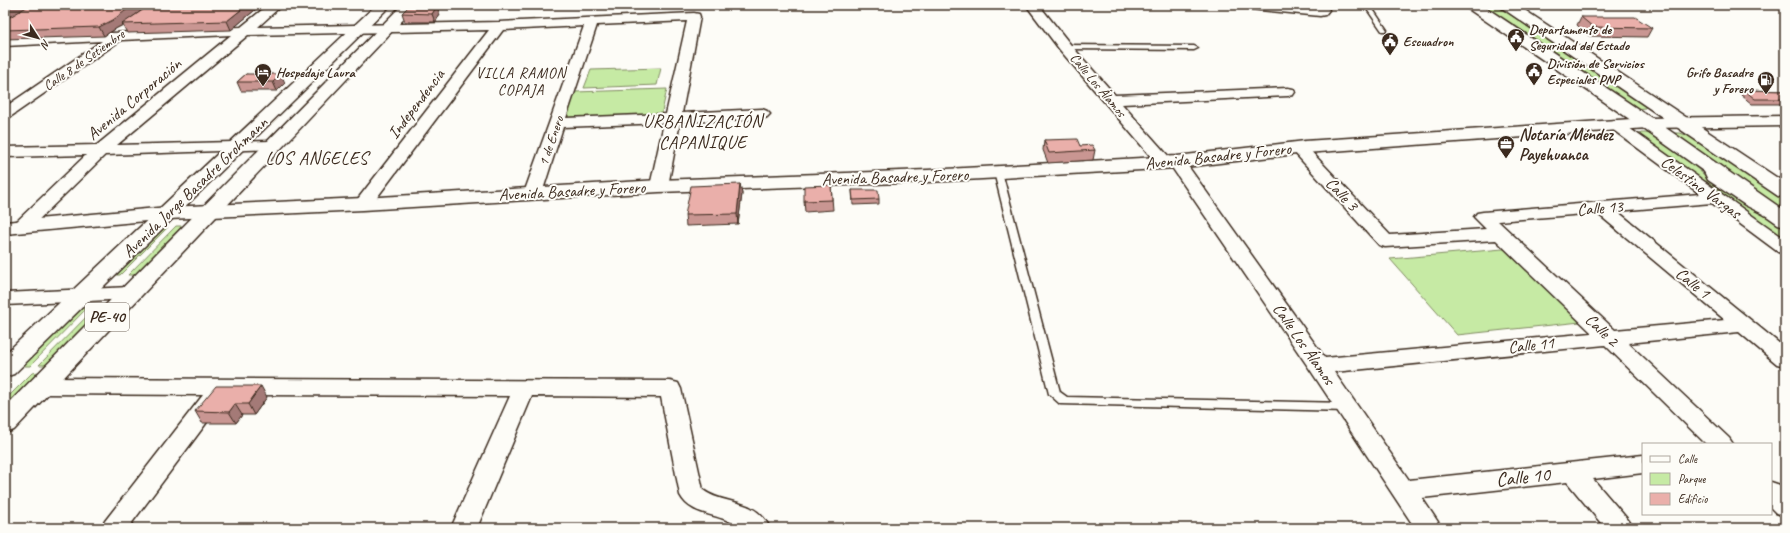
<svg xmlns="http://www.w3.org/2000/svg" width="1790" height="533" viewBox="0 0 1790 533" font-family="Caveat,sans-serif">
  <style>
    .green { fill: #c6eaa4; stroke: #808a61 }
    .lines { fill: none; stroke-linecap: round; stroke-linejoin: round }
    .service-casing { stroke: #3b2a1e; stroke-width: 3 }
    .minor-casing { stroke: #3b2a1e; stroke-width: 3 }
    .tertiary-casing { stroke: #3b2a1e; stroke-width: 3 }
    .primary-casing { stroke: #3b2a1e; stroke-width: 3 }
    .trunk-casing { stroke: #3b2a1e; stroke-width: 3 }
    .service { fill: #fdfcf7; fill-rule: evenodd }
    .minor { fill: #fdfcf7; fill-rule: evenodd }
    .tertiary { fill: #fdfcf7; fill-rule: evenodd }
    .primary { fill: #fdfcf7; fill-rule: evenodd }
    .trunk { fill: #fdfcf7; fill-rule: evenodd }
    .wall { fill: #c99692; stroke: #3b2a1e }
    .shaded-wall { fill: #a47a77; stroke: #3b2a1e }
    .building { fill: #eaafaa; stroke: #3b2a1e }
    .labels { text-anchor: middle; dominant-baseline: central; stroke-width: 4; stroke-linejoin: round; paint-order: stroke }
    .far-poi-label { font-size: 14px; font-weight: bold; fill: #3b2a1e; stroke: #fdfcf7; text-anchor: start }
    .far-street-label { font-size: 14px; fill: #3b2a1e; stroke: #fdfcf7 }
    .far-neighbourhood-label { font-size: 15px; letter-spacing: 1px; fill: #3b2a1e; stroke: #fdfcf7 }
    .shield { fill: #fdfcf7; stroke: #75695f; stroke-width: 1 }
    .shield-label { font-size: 16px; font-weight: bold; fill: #3b2a1e }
    .street-label { font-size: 17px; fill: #3b2a1e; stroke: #fdfcf7 }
    .poi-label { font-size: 17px; font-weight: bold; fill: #3b2a1e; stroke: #fdfcf7; text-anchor: start }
    .neighbourhood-label { font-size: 18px; letter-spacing: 1px; fill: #3b2a1e; stroke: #fdfcf7 }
    .near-street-label { font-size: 20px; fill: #3b2a1e; stroke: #fdfcf7 }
  </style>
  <rect width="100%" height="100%" fill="#fdfcf7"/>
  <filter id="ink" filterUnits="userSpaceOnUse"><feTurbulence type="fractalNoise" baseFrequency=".025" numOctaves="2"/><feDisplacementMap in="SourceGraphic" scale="8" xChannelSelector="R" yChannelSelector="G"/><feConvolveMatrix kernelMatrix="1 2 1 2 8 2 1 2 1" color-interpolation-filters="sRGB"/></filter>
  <g filter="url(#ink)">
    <path class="green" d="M1480 5H1496L1642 103 1646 106 1645 108 1635 109Z
      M661 68 657 85 584 88 591 70Z
      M667 89 661 116 566 119 575 92Z
      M1641 133C1664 131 1691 165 1708 178 1732 196 1759 212 1785 227V240L1638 135Z
      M1673 133H1680L1689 136 1785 200V215L1672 134Z
      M176 226H182L135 275H128Z
      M162 227H168L120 275H113Z
      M1514 248 1590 321 1457 335 1390 259Z
      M80 308H87L30 366H23Z
      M95 308H103L47 365H39Z
      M39 372 5 408V400L32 373Z"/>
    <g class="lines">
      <defs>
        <path id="service" d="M1364 5H1370L1387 30 1386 31H1382Z
          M1062 45 1194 46 1198 48 1194 50 1065 49H1062Z
          M1705 162C1712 164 1712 175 1718 179 1740 193 1761 206 1785 218V225L1745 205 1708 180 1701 165Z
          M998 169 1002 172 1060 392 1067 397 1347 403 1351 404 1353 407 1351 410 1347 411 1060 404 1049 394 994 172Z"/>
        <path id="minor" d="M268 5H282L258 27 499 22 694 13 699 14 700 17 682 113 762 109 767 111 770 114 767 117 762 119 680 122 668 186 665 190 659 191 653 190 650 186 664 123 563 127 542 193 539 197 533 198 527 197 524 193 584 26 503 30 369 208 363 209 357 208 354 204 357 200 489 30 248 35 117 145 272 141 278 143 280 146 278 149 105 155 27 231 21 232 15 231 12 227 15 223 86 155 5 157V147L97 145 231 35 121 40 10 117 5 119V107L102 41 5 46V38L241 27ZM687 21 666 114 566 118 597 25Z
          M1026 5H1039L1070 44 1115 95 1288 88 1293 89 1295 92 1293 95 1288 96 1122 104 1171 159 1177 157 1183 159 1325 358 1592 333 1496 240 1385 247 1379 245 1293 151 1291 148 1293 145 1299 143 1305 145 1390 235 1486 229 1474 217 1477 213 1483 212 1700 194 1612 129 1609 126 1612 123 1617 121 1622 123 1785 239V254L1778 252 1712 203 1617 211 1785 348V366L1777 364 1739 332 1628 343 1729 438 1733 444H1706L1605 345 1334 372 1409 480 1643 455V473L1593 479 1629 521 1633 528H1605L1567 482 1422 498 1442 528H1415L1311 371 1171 166 1165 168 1159 166 1060 50ZM1597 213 1725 320 1615 330 1498 221Z
          M1244 5H1288L1315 8 1314 5H1326L1329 10 1325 15 1320 16 1250 9 1246 8Z
          M130 287 137 289 140 293 137 297 130 299 5 305V293Z
          M41 378 670 381 678 383 681 389 703 490C726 507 754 496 770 528H740C722 512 692 518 680 495L661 397 532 396 477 528H451L510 396 224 395 222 402 128 528H101L105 521 203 395 41 394 33 392 30 386 33 380Z
          M1771 482 1780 485 1785 490V516L1776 513 1771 508Z"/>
        <path id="tertiary" d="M1785 116V126L1647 128 1305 153 1177 168 928 182 659 192 363 210 168 219 5 234V222L168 207 363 198 659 180 928 170 1177 156 1305 141 1647 118Z"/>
        <path id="primary" d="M1465 5H1482L1653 119 1785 211V226L1778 224 1641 127 1467 8Z
          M1500 5H1517L1785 183V198L1778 196 1502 8Z"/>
        <path id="trunk" d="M376 5H391L14 374 5 377V354Z
          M402 5H417L14 430 5 433V407Z"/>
      </defs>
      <use href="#service" class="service-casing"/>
      <use href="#minor" class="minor-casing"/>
      <use href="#tertiary" class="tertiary-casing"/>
      <use href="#primary" class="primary-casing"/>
      <use href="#trunk" class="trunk-casing"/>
      <use href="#service" class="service"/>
      <use href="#minor" class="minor"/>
      <use href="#tertiary" class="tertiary"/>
      <use href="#primary" class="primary"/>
      <use href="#trunk" class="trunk"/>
    </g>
    <path class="wall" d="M5 5H149L140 12 261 5 231 30 127 33 123 25 117 28 104 36 5 39Z
      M408 7 440 15 435 22H405L402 13Z
      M1581 17 1652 28 1647 37 1589 36 1577 25Z
      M246 74 285 83 277 91H241L237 82Z
      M1744 90 1785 91V104H1752L1741 95Z
      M1044 140 1080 146 1095 150 1093 160 1048 163 1043 150Z
      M740 184 742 194 738 224 686 226 685 215Z
      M831 185 833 210 805 212 804 201Z
      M852 190 879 199V204L853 205Z
      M267 397 254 415H242L236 423H202L195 411Z"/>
    <path class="shaded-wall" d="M12 5H31L5 20V9Z
      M133 5H149L123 24H122L123 25 117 28 104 36 99 27Z
      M247 5H261L231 30 227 21Z
      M437 6 440 15 435 22 432 14Z
      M281 74 285 83 277 91 273 82Z
      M740 184 742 194 738 224 737 214Z
      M261 386 267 397 254 415 248 404Z
      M235 404 242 415 236 423 229 412Z"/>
    <path class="building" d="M5 5H12L5 9Z
      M30 5H133L113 20 99 27 5 30V20Z
      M150 5H247L227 21 122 24Z
      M437 6 432 14 402 13 408 7Z
      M1581 17H1635L1652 28 1593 27Z
      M246 74H281L273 82H237Z
      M1744 90 1785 91V99H1755Z
      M1077 139 1080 146 1092 145 1095 150 1049 153 1044 140Z
      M740 184 737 214 685 215 691 186Z
      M831 185 832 200 804 201V186Z
      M852 190H878L879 199 853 200Z
      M216 386H261L248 404H235L229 412 195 411Z"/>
  </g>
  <defs>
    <symbol id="civic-pin" viewBox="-11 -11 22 30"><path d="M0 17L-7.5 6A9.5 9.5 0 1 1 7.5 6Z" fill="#3b2a1e" stroke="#fdfcf7"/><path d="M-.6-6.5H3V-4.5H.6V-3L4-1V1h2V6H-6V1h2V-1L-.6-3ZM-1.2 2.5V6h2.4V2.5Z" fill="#fff"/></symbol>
    <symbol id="hotel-pin" viewBox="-11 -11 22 30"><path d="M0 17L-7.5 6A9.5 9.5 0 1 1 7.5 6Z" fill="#3b2a1e" stroke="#fdfcf7"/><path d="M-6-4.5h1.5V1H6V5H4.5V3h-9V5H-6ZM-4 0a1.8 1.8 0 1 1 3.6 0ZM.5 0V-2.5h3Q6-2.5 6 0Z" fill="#fff"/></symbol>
    <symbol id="fuel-pin" viewBox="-11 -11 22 30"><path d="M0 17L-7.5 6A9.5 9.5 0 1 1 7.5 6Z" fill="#3b2a1e" stroke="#fdfcf7"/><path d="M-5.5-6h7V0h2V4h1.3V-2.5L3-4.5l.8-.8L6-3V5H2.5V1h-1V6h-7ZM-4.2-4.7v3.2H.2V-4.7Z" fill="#fff"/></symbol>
    <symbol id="office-pin" viewBox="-11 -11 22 30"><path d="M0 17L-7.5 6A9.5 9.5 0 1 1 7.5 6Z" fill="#3b2a1e" stroke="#fdfcf7"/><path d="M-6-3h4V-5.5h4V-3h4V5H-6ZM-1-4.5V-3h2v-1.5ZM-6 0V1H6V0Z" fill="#fff"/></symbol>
  </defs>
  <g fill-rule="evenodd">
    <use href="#civic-pin" x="1506" y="27" width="20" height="27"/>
    <use href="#civic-pin" x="1380" y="31" width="20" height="27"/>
    <use href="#civic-pin" x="1524" y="61" width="20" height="27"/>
    <use href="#hotel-pin" x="253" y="62" width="20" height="27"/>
    <use href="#fuel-pin" x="1756" y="70" width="20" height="27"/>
    <use href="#office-pin" x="1496" y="134" width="20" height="27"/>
  </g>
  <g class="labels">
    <g class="far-poi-label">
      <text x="1529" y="29">Departamento de<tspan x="1529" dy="16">Seguridad del Estado</tspan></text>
      <text x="1403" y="41">Escuadron</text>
      <text x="1547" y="63">División de Servicios<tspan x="1547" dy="16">Especiales PNP</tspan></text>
      <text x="276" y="72">Hospedaje Laura</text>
      <text x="1753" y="72" text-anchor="end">Grifo Basadre<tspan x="1753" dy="16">y Forero</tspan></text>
    </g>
    <g class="far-street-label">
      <text transform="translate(84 60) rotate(-35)">Calle 8 de Setiembre</text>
      <text transform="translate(1098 85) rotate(50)">Calle Los Álamos</text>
      <text transform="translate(551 141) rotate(-71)">1 de Enero</text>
    </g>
    <g class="far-neighbourhood-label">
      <text x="521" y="73">VILLA RAMON<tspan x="521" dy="17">COPAJA</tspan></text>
    </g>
    <rect class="shield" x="85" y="303" width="44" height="28" rx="3"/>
    <g class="shield-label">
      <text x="107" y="317">PE-40</text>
    </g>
    <g class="street-label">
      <text transform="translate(134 99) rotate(-40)">Avenida Corporación</text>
      <text transform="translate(416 104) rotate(-53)">Independencia</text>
      <text transform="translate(1218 156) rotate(-6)">Avenida Basadre y Forero</text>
      <text transform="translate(895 177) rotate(-2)">Avenida Basadre y Forero</text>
      <text transform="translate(195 187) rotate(-44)">Avenida Jorge Basadre Grohmann</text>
      <text transform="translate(1701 187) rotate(36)">Celestino Vargas</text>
      <text transform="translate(572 191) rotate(-3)">Avenida Basadre y Forero</text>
      <text transform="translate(1342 194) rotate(47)">Calle 3</text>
      <text transform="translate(1600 208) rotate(-5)">Calle 13</text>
      <text transform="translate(1693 283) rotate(39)">Calle 1</text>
      <text transform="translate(1602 330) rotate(44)">Calle 2</text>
      <text transform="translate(1304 344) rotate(55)">Calle Los Álamos</text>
      <text transform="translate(1531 345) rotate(-6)">Calle 11</text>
    </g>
    <g class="poi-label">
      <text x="1519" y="134">Notaría Méndez<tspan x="1519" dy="20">Payehuanca</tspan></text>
    </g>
    <g class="neighbourhood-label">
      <text x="703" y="121">URBANIZACIÓN<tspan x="703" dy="21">CAPANIQUE</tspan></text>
      <text x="317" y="158">LOS ANGELES</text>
    </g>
    <g class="near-street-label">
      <text transform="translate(1523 477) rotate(-6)">Calle 10</text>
    </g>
  </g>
  <rect width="1790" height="533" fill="none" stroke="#fdfcf7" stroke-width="20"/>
  <rect x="10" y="10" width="1770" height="513" fill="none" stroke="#3b2a1e" stroke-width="1.5" filter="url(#ink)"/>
  <rect x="1642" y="443" width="130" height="72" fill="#fdfcf7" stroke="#afa8a0"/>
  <rect x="1650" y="456" width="20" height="6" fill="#fdfcf7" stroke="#afa8a0"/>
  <text x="1678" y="463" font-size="12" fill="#3b2a1e">Calle</text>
  <rect x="1650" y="473" width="20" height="12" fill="#c6eaa4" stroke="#afa8a0"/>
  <text x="1678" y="483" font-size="12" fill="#3b2a1e">Parque</text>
  <rect x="1650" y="493" width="20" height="12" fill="#eaafaa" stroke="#afa8a0"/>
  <text x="1678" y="503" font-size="12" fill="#3b2a1e">Edificio</text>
  <g transform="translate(38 38) rotate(126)" stroke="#fdfcf7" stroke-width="3" paint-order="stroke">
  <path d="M0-3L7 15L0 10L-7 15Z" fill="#3b2a1e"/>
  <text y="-6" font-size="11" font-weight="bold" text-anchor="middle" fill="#3b2a1e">N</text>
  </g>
</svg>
